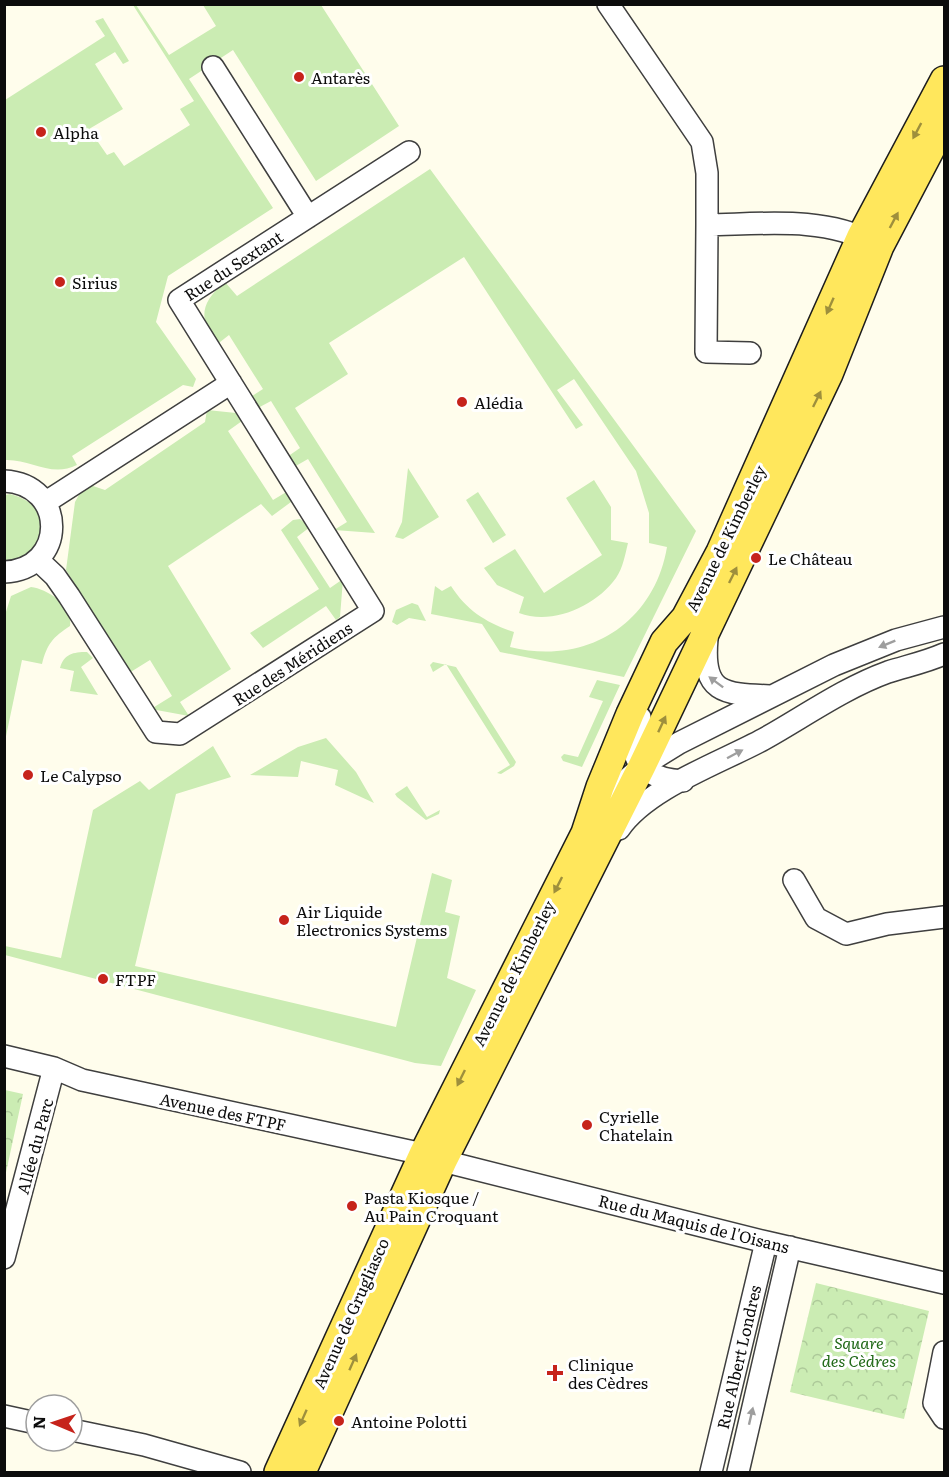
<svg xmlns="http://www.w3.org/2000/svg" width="949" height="1477" viewBox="0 0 949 1477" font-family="Literata,serif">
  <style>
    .grass { fill: #cbecb3 }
    .park { fill: url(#park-crowns) }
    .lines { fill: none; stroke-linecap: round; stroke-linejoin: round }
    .minor-casing { stroke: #3f3f3f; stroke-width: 24 }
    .major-casing { stroke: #1d1d1d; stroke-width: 30 }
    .minor { stroke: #fff; stroke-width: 21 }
    .major { stroke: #ffe75c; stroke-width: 27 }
    .oneway { fill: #9e8f3c }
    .oneway2 { fill: #9e9e9e }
    .poi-dot { fill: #c6231b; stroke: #fff; stroke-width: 2 }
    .labels { text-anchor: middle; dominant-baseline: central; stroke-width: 6; stroke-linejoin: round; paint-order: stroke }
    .poi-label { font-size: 16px; fill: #0c0c0c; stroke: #fff; text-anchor: start }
    .street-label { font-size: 16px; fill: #0c0c0c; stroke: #fff }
    .park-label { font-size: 16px; font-style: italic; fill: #216918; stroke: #fff }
  </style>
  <defs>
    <pattern id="park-crowns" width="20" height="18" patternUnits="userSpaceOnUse" patternTransform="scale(1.5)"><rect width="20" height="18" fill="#cbecb3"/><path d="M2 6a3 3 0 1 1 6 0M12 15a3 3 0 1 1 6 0" fill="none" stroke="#adc999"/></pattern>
  </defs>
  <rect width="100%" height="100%" fill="#fffdec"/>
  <path class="grass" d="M133 5H136L169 55 216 26 203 5H321L399 126 316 181 233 50 189 79 273 208 168 276 156 322 196 379 193 387 183 385 72 456 77 465C51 478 31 459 5 460V100L105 36 95 21 103 18 129 61 123 64 115 52 95 64 123 109 89 129 107 155 114 152 124 166 190 125 180 109 194 101Z
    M430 169 696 531 624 677 500 652 482 624 431 614 435 586 442 591 451 586C467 611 487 623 514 632L510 647C586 666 654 624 667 547L649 543V513L636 471 574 379 557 390 583 425 576 429 464 257 329 343 348 374 295 408 375 533 334 530 347 522 308 459 294 467 287 457 300 448 271 401 256 409 249 398 263 389 229 335 215 346C199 317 200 303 225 282L237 296Z
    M207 410 236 413 242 421 228 431 273 500 288 491 291 502 272 516 261 504 168 566 231 669 180 702 189 716 151 709 172 696 150 660 129 673 66 570 75 502 80 493 90 485 105 490 205 422Z
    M408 468 439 517 403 539 395 537 402 522Z
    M594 480 611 507V540L628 543C625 555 623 568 616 578 596 606 552 626 519 613L524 597 497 585 484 568 515 549 544 593 602 555 566 498Z
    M478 492 506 535 493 543 466 500Z
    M10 494C46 504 49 526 31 556L5 563V495Z
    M300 519 310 527 297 537 330 588 343 579 340 617 336 620 326 606 263 648 250 633 319 589 281 530 293 520Z
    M31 587C48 589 73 606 70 626 53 637 47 644 42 664L22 660 5 741V615L11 596Z
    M412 603 418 605 426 621 409 618 397 625 392 622 396 610Z
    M87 652 93 658 81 667 98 695 70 691 74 671 60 668C64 654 73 652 87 652Z
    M433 662 456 667 516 762 514 766 501 774 497 773 510 765 446 664 433 672 430 665Z
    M597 680 620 685 582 767 563 761 561 757 564 754 578 757 603 701 589 697Z
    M326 738 356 772 374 803 335 785 338 770 301 761 298 777 250 775 298 747Z
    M213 746 231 777 176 794 135 966 396 1027 432 873 452 880 445 912 460 916 447 978 476 990 441 1066 415 1063 5 955V946L61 958 93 810 140 781 149 790Z
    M407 786 427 817 440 810 439 814 426 820 397 797 395 794Z"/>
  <path class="park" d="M5 1090 23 1094 5 1177 4 1090Z
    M816 1283 929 1311 904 1419 790 1392Z"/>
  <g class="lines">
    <defs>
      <path id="minor" d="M608 4 702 142 707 173V225C763 224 824 216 874 243
        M213 67 308 217
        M707 225 706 352 750 353
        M4 481C68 484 67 570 4 572
        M46 502 231 383
        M38 560 55 576 69 596 156 732 180 734 373 611 179 300 409 152
        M707 639C702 693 722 694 770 696
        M640 717C624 758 640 778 683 781
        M595 818 616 789 642 766 679 743 834 665 896 640 944 627
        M619 829C647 788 720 763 764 739 805 716 844 688 888 672 907 666 926 662 944 654
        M794 880 816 918 846 934 887 924 944 917
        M4 1056 54 1068 82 1080 423 1154
        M443 1161 766 1242 944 1283
        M4 1258 54 1068
        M944 1352 934 1403 944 1418
        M4 1416 36 1423
        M72 1430 144 1445 240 1472
        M711 1472 766 1242
        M738 1472 790 1247"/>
      <path id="major" d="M278 1472 423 1154 585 833 600 787 630 714 664 642 685 618 720 552 861 236 944 80
        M302 1472 443 1161 642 766 829 374 880 246 944 124"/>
    </defs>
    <use href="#minor" class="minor-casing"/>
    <use href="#major" class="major-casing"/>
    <use href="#minor" class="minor"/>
    <use href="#major" class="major"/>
  </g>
  <defs><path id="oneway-solid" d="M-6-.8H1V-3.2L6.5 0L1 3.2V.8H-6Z" transform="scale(1.5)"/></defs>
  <g class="oneway">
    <use href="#oneway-solid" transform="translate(917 131) rotate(118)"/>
    <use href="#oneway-solid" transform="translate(894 220) rotate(-62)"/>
    <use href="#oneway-solid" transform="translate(830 306) rotate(114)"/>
    <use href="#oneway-solid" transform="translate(817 399) rotate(-64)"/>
    <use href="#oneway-solid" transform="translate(733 575) rotate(-64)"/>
    <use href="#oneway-solid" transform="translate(662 724) rotate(-65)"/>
    <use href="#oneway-solid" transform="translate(558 885) rotate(117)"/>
    <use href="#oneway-solid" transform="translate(461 1078) rotate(116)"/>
    <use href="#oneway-solid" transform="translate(353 1362) rotate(-66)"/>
    <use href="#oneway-solid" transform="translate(303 1418) rotate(114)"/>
  </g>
  <g class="oneway2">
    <use href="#oneway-solid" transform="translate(887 644) rotate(158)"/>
    <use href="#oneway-solid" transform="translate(716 682) rotate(-143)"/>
    <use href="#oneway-solid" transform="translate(735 754) rotate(-28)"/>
    <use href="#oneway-solid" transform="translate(751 1416) rotate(-77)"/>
  </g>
  <g class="poi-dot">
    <circle cx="299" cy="77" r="6"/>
    <circle cx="41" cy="132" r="6"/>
    <circle cx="60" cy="282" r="6"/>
    <circle cx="462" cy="402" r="6"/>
    <circle cx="756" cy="558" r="6"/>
    <circle cx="28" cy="775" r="6"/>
    <circle cx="284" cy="920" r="6"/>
    <circle cx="103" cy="979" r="6"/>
    <circle cx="587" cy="1125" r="6"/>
    <circle cx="352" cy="1206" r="6"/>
    <path d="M552 1364h6v6h6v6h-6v6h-6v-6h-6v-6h6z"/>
    <circle cx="339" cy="1421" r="6"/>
  </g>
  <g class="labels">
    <g class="poi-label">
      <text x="311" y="77">Antarès</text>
      <text x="53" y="132">Alpha</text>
      <text x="72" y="282">Sirius</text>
      <text x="474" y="402">Alédia</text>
      <text x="768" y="558">Le Château</text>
      <text x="40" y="775">Le Calypso</text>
      <text x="296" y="911">Air Liquide<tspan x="296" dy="18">Electronics Systems</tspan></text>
      <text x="115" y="979">FTPF</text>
      <text x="599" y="1116">Cyrielle<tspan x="599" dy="18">Chatelain</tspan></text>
      <text x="364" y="1197">Pasta Kiosque /<tspan x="364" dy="18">Au Pain Croquant</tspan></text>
      <text x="568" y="1364">Clinique<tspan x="568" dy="18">des Cèdres</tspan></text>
      <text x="351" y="1421">Antoine Polotti</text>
    </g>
    <g class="street-label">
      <text transform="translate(233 265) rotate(-33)">Rue du Sextant</text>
      <text transform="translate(725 538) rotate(-64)">Avenue de Kimberley</text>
      <text transform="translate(292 663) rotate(-33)">Rue des Méridiens</text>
      <text transform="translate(513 973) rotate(-63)">Avenue de Kimberley</text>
      <text transform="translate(223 1111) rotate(12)">Avenue des FTPF</text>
      <text transform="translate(34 1146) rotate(-75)">Allée du Parc</text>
      <text transform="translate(694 1223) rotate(14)">Rue du Maquis de l'Oisans</text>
      <text transform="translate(350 1313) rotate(-66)">Avenue de Grugliasco</text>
      <text transform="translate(738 1357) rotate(-77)">Rue Albert Londres</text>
    </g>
    <g class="park-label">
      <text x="859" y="1342">Square<tspan x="859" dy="18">des Cèdres</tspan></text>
    </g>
  </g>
  <rect width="949" height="1477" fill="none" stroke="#0c0c0c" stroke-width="12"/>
  <g transform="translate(54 1423) rotate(272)"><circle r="28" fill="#ffffff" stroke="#9e9e9e" stroke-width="1.5"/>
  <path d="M0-4.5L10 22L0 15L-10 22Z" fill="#c6231b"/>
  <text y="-9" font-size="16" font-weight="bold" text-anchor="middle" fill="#0c0c0c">N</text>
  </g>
</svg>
